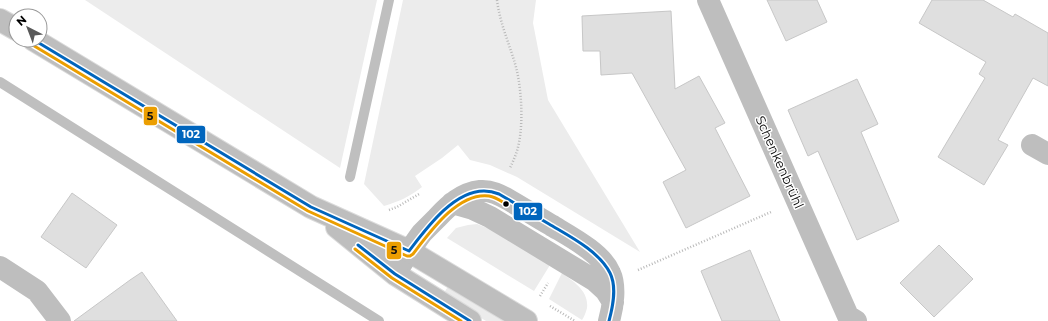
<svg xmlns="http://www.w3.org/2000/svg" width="1048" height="321" viewBox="0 0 1048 321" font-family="Montserrat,sans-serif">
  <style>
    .green { fill: #ececec }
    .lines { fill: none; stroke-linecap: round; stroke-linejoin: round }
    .stream { stroke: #bfbfbf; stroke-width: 10 }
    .building { fill: #dfdfdf; stroke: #c7c7c7 }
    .major-casing { stroke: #dbdbdb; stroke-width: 24 }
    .path { stroke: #b9b9b9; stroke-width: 2.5; stroke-dasharray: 1 2; stroke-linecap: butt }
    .minor { stroke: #bebebe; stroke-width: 22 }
    .major { stroke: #bebebe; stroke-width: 22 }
    .bus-1-casing { stroke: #fff; stroke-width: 6 }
    .bus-2-casing { stroke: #fff; stroke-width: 6 }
    .bus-1 { stroke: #0065bd; stroke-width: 3 }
    .bus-2 { stroke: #eb9e00; stroke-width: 3 }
    .bus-dot { fill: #000; stroke: #fff; stroke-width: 1.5 }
    .labels { text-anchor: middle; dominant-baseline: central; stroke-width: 3; stroke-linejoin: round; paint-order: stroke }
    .street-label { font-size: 13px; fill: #000; stroke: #fff }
    .line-badge { stroke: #fff; stroke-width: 1.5 }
    .badge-label { font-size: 11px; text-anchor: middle; font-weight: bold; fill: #fff }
    .pale-badge-label { font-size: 11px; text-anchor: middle; font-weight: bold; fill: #111 }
  </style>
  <rect width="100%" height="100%" fill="#fff"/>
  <path class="green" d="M85 0H377L340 168Z
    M403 0H536L533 23 548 100 640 252 517 177 490 165 470 160 458 145 442 158 415 176 422 187C409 197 400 201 384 206L364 184Z
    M477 224 492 230 550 265 534 291 447 238 456 228 468 225Z
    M562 273C574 282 589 291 587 308 586 312 584 317 582 320L549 299Z
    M448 287 511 321H486L447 297C445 293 444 291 448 287Z"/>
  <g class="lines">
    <path class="stream" d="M0 82 379 321
      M350 177 389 0"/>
  </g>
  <path class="building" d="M767 0H817L827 22 786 41Z
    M932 0H983L1013 17 1015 14 1048 33V86L1033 78 998 140 1008 145 984 185 938 157 985 78 979 74 986 62 919 23Z
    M671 11 675 89 699 76 725 123 715 128 750 196 686 228 663 182 686 170 632 73 601 75 600 51H583L582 16Z
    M857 79 878 124 861 132 899 221 857 240 818 151 808 156 788 110Z
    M72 193 117 225 86 268 41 237Z
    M939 245 973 279 934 317 900 283Z
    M750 250 780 321H722L701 271Z
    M142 272 177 321H74L130 280Z"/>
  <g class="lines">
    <defs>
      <path id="major" d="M0 20 16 29
        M34 40 311 207 409 251 526 321
        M337 227 395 274 470 321"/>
    </defs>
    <use href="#major" class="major-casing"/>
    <path class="path" d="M497 0C500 25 511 47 517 71 522 95 524 131 516 154 514 159 512 164 510 168
      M389 210 397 207 419 194
      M638 270 771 212
      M540 296 548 283
      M550 306 575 321"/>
    <path class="minor" d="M708 0 848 316 856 321
      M1032 145 1048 154
      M452 203 473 209 490 217 594 280 606 291 613 302
      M0 267 37 291 60 321
      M395 274C404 260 412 246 422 233 427 228 432 223 437 218 449 205 462 193 480 191 491 190 500 195 509 200 523 208 537 217 551 225 569 236 602 253 610 273 616 286 613 307 609 321"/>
    <use href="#major" class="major"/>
    <defs>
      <path id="bus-1" d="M34 40 311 207 409 251C426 229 453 191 484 191 489 191 494 192 499 194 516 204 532 214 549 224 569 236 599 251 610 273 617 287 613 306 609 321
        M358 245 395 274 470 321"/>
      <path id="bus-2" d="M31 44 308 211 407 256H410L413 254C430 232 458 192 489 196 496 197 501 201 506 204
        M355 249 392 278 461 321"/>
    </defs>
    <use href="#bus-1" class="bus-1-casing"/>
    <use href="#bus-2" class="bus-2-casing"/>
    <use href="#bus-1" class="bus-1"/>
    <use href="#bus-2" class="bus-2"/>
  </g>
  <circle class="bus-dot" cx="506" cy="204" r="3.5"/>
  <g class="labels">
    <g class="street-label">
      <text transform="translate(780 162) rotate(66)">Schenkenbrühl</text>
    </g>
  </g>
  <g class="line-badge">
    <rect x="143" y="106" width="15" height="20" rx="4" fill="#eb9e00"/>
    <rect x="176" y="125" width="30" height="19" rx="4" fill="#0065bd"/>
    <rect x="513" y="202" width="30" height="19" rx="4" fill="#0065bd"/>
    <rect x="386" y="241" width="16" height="19" rx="4" fill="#eb9e00"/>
  </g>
  <g class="badge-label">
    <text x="191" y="138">102</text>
    <text x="528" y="215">102</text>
  </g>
  <g class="pale-badge-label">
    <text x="150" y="120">5</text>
    <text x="394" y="254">5</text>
  </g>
  <g transform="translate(28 28) rotate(318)"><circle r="19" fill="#ffffff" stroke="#999999"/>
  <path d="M0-3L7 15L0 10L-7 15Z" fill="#595959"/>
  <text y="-6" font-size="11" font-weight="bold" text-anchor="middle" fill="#000000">N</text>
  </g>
</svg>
